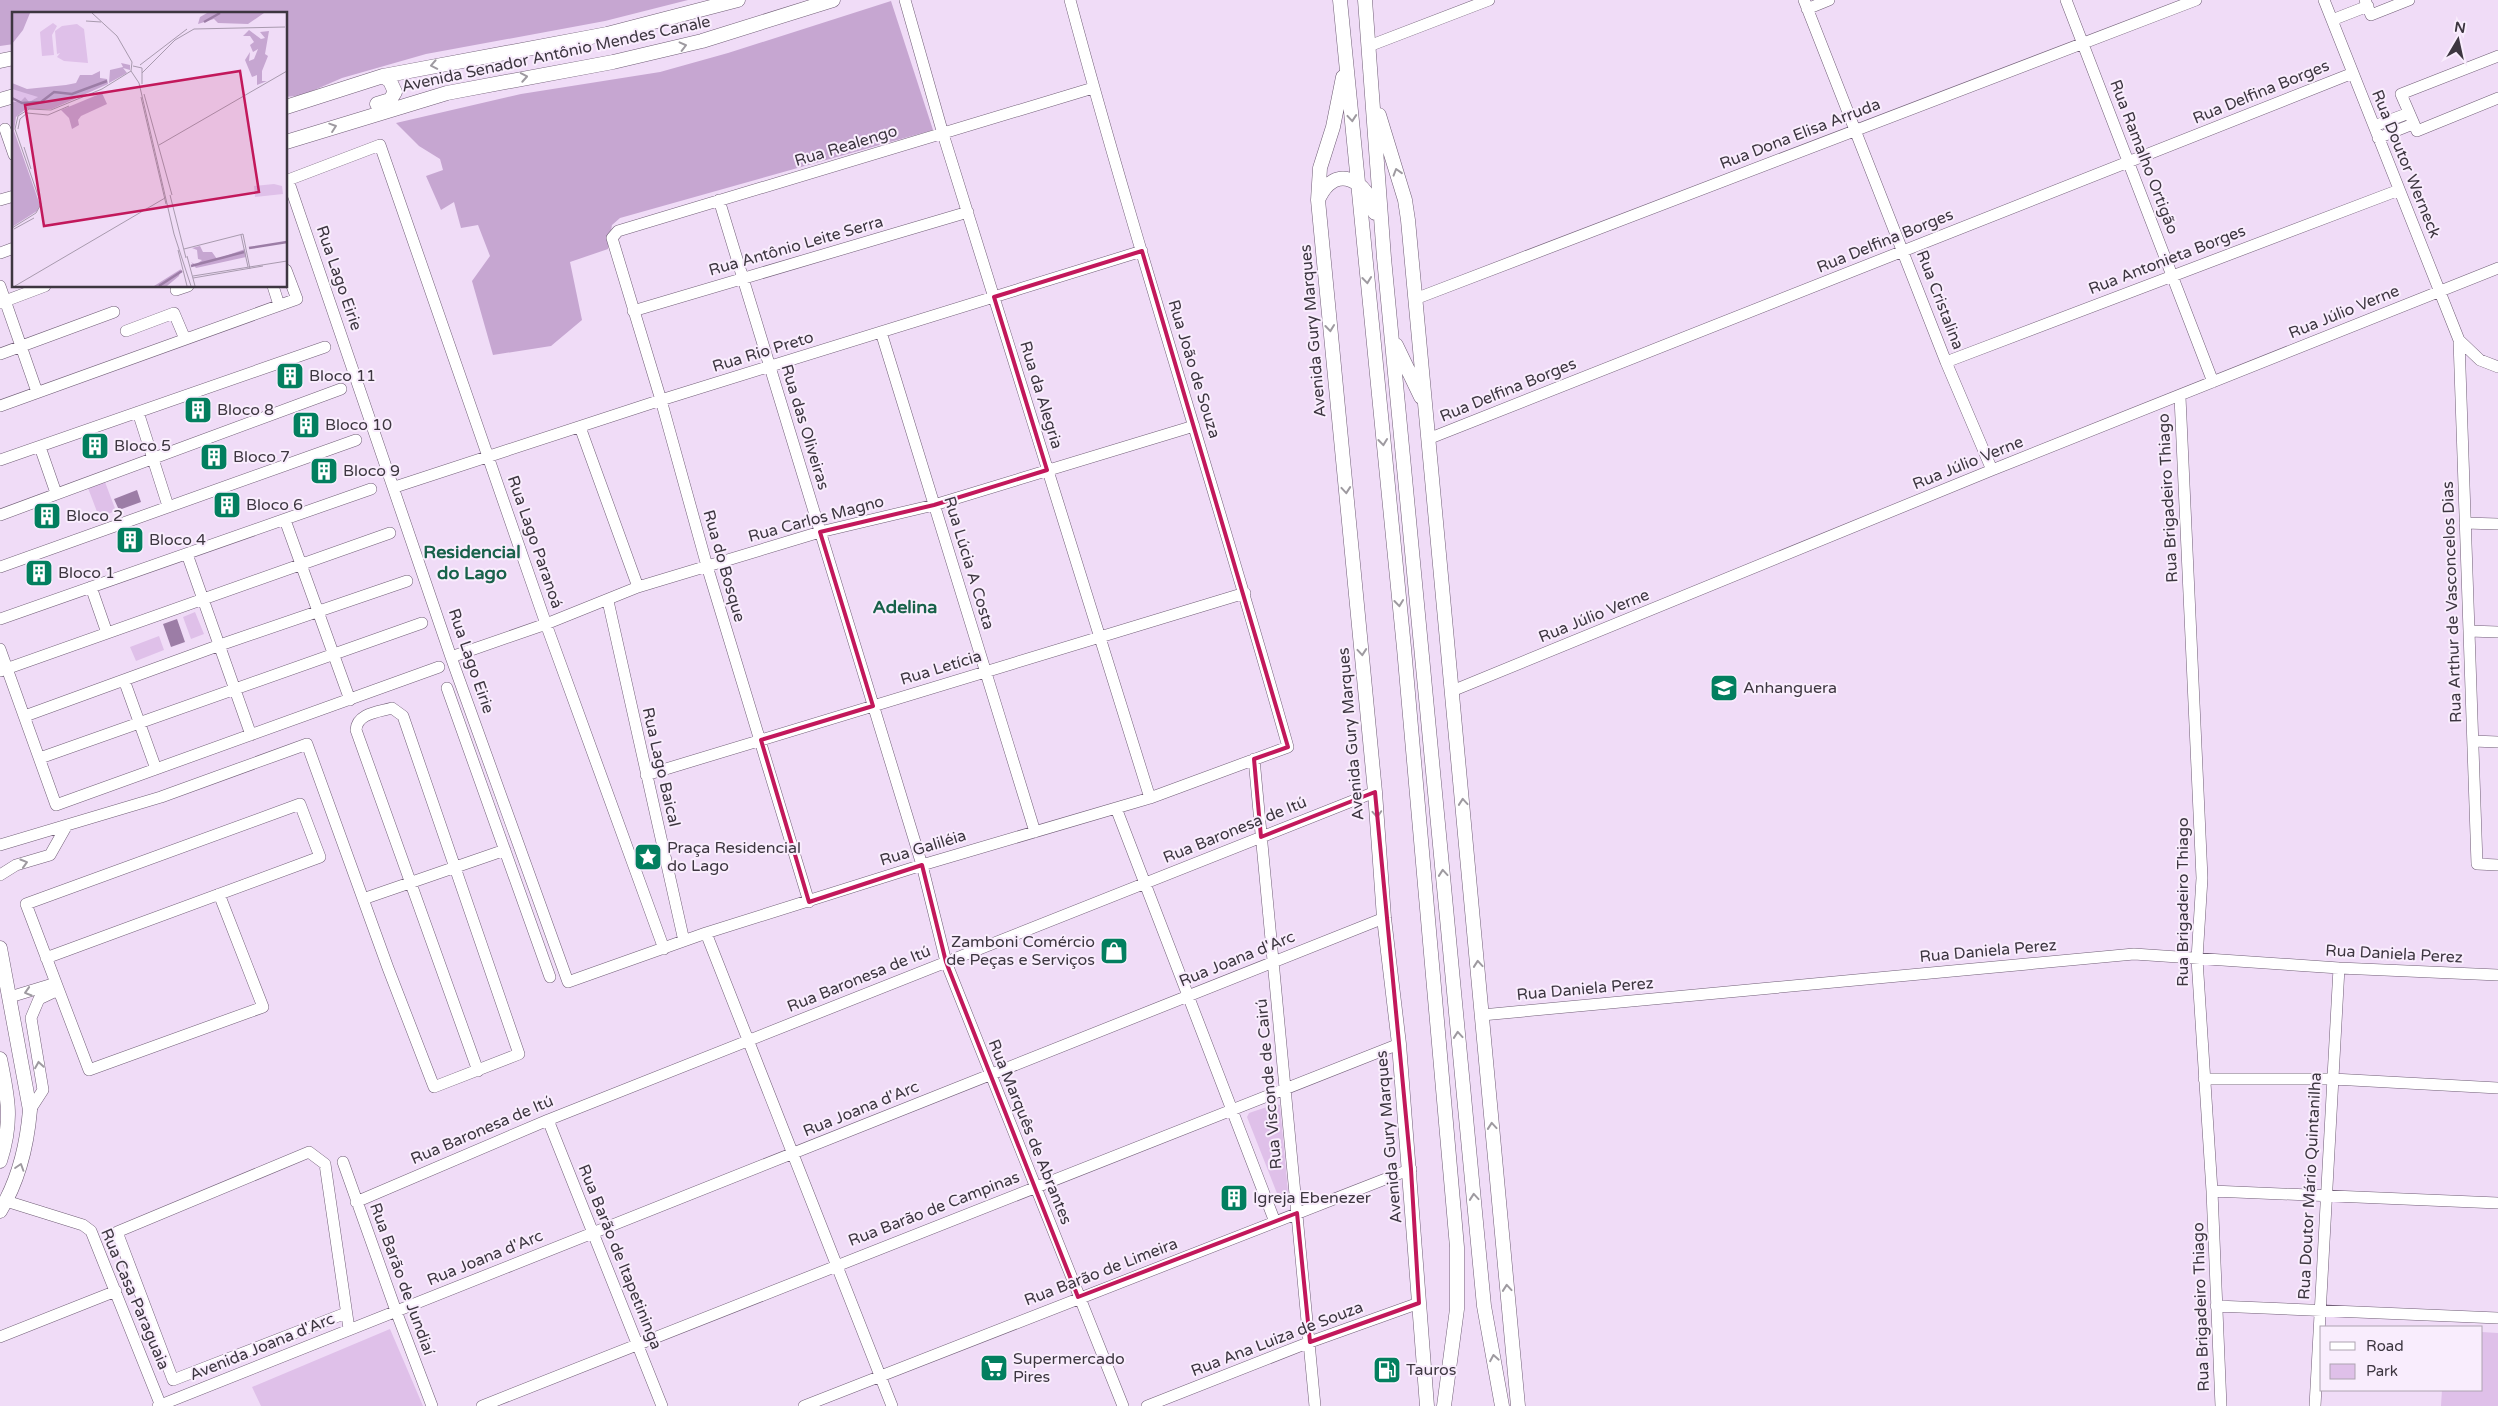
<svg xmlns="http://www.w3.org/2000/svg" width="2498" height="1406" viewBox="0 0 2498 1406" font-family="'Varela Round',sans-serif">
  <style>
    .green { fill: #dfc0e9 }
    .forest { fill: #c6a6d1 }
    .water { fill: #9c7da6 }
    .lines { fill: none; stroke-linecap: round; stroke-linejoin: round }
    .minor-casing { stroke: #705e76; stroke-width: 12 }
    .major-casing { stroke: #705e76; stroke-width: 15 }
    .minor { stroke: #fff; stroke-width: 11 }
    .major { stroke: #fff; stroke-width: 14 }
    .oneway { stroke: #9e9aa0 }
    .marked { fill: none; stroke: #c2185b; stroke-width: 4; stroke-linejoin: round }
    .labels { text-anchor: middle; dominant-baseline: central; stroke-width: 4; stroke-linejoin: round; paint-order: stroke }
    .street-label { font-size: 16px; fill: #3d3640; stroke: #f9edfd }
    .poi-label { font-size: 16px; fill: #3d3640; stroke: #f9edfd; text-anchor: start }
    .neighbourhood-label { font-size: 18px; font-weight: bold; fill: #18614a; stroke: #f9edfd }
    .inset-river { fill: none; stroke: #9c7da6; stroke-width: 2.5 }
    .inset-road { fill: none; stroke: #a89aae; stroke-width: 1 }
    .view { fill: #c2185b; fill-opacity: 0.15; stroke: #c2185b; stroke-width: 2.5 }
    .inset-edge { fill: none; stroke: #3d3640; stroke-width: 2.5 }
  </style>
  <rect width="100%" height="100%" fill="#f0dcf7"/>
  <path class="green" d="M105 482 116 511 99 517 88 488Z
    M195 612 204 634 191 639 183 617Z
    M159 636 164 650 136 661 130 647Z
    M1276 1104 1280 1105 1289 1204 1286 1207 1282 1206 1247 1117 1249 1113Z
    M390 1329 423 1406H261L252 1387Z
    M2482 1332 2498 1333V1406H2441L2442 1390H2482Z"/>
  <path class="forest" d="M0 0H688L605 21 426 54 342 78 303 95 286 97V14H14V44L0 46Z
    M891 1 933 130 620 218 612 225 608 249 570 262 582 320 551 346 493 355 472 281 490 256 478 225 461 228 454 202 441 210 426 176 443 170 440 159 419 146 396 123 521 94 660 72 728 53Z"/>
  <path class="water" d="M137 490 141 502 119 510 114 499Z
    M177 619 185 642 171 647 163 624Z"/>
  <g class="lines">
    <defs>
      <path id="minor" d="M905 0 943 134 1150 798
        M1804 0 1946 362 1992 470
        M2066 0 2213 382
        M2324 0 2459 340 2480 360 2498 367
        M2365 0 2371 15 2409 0
        M1807 9 1829 0
        M2332 20 2368 6
        M1369 46 1489 0
        M2498 56 2401 94 2417 131 2498 98
        M2374 126 2409 113
        M5 129 14 155
        M2378 138 2413 124
        M0 200 14 196
        M719 200 922 865 946 962 1123 1406
        M0 253 14 248
        M0 286 37 392
        M273 286 279 305
        M176 290 188 286
        M1415 299 2196 0
        M0 303 45 286
        M633 311 968 212
        M126 331 174 313 185 339
        M881 332 1035 832
        M2459 340 2477 864 2498 865
        M0 354 114 312
        M1946 362 2399 190
        M2180 397 2202 878 2197 959 2212 1191 2221 1406
        M0 406 297 299 286 270
        M138 412 168 506
        M580 427 638 587
        M1428 439 2353 73
        M40 447 56 493
        M0 460 325 347
        M395 487 661 400 1142 251
        M0 515 341 389
        M285 520 350 700
        M2465 523 2498 524
        M187 554 251 735
        M0 567 356 440
        M91 587 107 633
        M608 601 684 941
        M0 619 371 489
        M2469 631 2498 632
        M0 649 56 805 439 667
        M451 657 546 624 638 587 820 532 934 505 1194 426
        M0 671 390 533
        M124 680 156 769
        M447 688 550 977
        M1452 691 1992 470 2498 268
        M25 716 220 645 407 581
        M2473 741 2498 742
        M40 758 422 623
        M1254 759 1315 1406
        M646 775 1245 593
        M1116 808 1275 1222
        M0 845 161 797 307 744 388 968 434 1087 519 1054 403 716 392 708C379 712 357 713 356 730L478 1071
        M0 875 16 865 50 855 67 825
        M363 899 505 850
        M809 902 707 566 661 400 612 238 618 231 1093 88
        M706 933 892 1406
        M664 949 546 624 380 145 288 180 451 657 568 982 706 933 922 865 1150 798 1288 747C1218 497 1137 250 1070 0
        M46 958 320 857 300 804 26 904 89 1070 263 1007 219 894
        M10 997 56 983
        M1482 1015 2134 954 2339 968 2498 975
        M2204 1079H2333L2498 1088
        M30 1110 43 1090 31 1018 39 999 58 990
        M548 1120 662 1406
        M343 1162 396 1311 432 1406
        M2212 1191 2498 1203
        M6 1201 83 1225 91 1231 161 1406
        M356 1202 548 1120 1375 792
        M2216 1306 2498 1318
        M346 1313 173 1380 117 1232 309 1152 325 1164 349 1329
        M0 1337 116 1291
        M158 1406 1384 918
        M482 1406 1399 1044
        M804 1406 1411 1169
        M1147 1406 1310 1342 1419 1303
        M2315 1406 2339 968"/>
      <path id="major" d="M1340 0 1404 648 1457 1247V1309L1444 1406
        M1365 0 1384 258 1484 1306 1502 1406
        M0 61 14 58
        M1343 77 1333 127 1320 168 1318 200 1375 792 1384 918 1399 1044 1427 1406
        M0 100 14 96
        M377 104 390 100 395 92 390 81 383 76
        M286 107 383 76 607 34 738 0
        M1379 115 1405 200 1408 220 1518 1406
        M286 142 447 93 613 62 702 41 833 0
        M1318 200C1335 162 1368 180 1375 213
        M1396 345 1421 397
        M0 948 30 1110C27 1145 19 1180 0 1211
        M0 1059C8 1098 13 1121 0 1161"/>
    </defs>
    <use href="#minor" class="minor-casing"/>
    <use href="#major" class="major-casing"/>
    <use href="#minor" class="minor"/>
    <use href="#major" class="major"/>
  </g>
  <defs><path id="oneway-chevron" d="M-2-3.5L2.5 0L-2 3.5" fill="none" stroke-width="1.6" stroke-linecap="round" stroke-linejoin="round" transform="scale(1.25)"/></defs>
  <g class="oneway">
    <use href="#oneway-chevron" transform="translate(683 46) rotate(-14)"/>
    <use href="#oneway-chevron" transform="translate(434 65) rotate(169)"/>
    <use href="#oneway-chevron" transform="translate(524 77) rotate(-10)"/>
    <use href="#oneway-chevron" transform="translate(1352 118) rotate(85)"/>
    <use href="#oneway-chevron" transform="translate(333 127) rotate(-19)"/>
    <use href="#oneway-chevron" transform="translate(1397 172) rotate(-107)"/>
    <use href="#oneway-chevron" transform="translate(1367 280) rotate(84)"/>
    <use href="#oneway-chevron" transform="translate(1330 328) rotate(84)"/>
    <use href="#oneway-chevron" transform="translate(1383 442) rotate(84)"/>
    <use href="#oneway-chevron" transform="translate(1346 490) rotate(85)"/>
    <use href="#oneway-chevron" transform="translate(1399 603) rotate(84)"/>
    <use href="#oneway-chevron" transform="translate(1362 652) rotate(85)"/>
    <use href="#oneway-chevron" transform="translate(1463 802) rotate(-95)"/>
    <use href="#oneway-chevron" transform="translate(1377 814) rotate(86)"/>
    <use href="#oneway-chevron" transform="translate(24 863) rotate(-17)"/>
    <use href="#oneway-chevron" transform="translate(1443 873) rotate(-95)"/>
    <use href="#oneway-chevron" transform="translate(1478 964) rotate(-95)"/>
    <use href="#oneway-chevron" transform="translate(28 992) rotate(163)"/>
    <use href="#oneway-chevron" transform="translate(1458 1035) rotate(-95)"/>
    <use href="#oneway-chevron" transform="translate(39 1065) rotate(-99)"/>
    <use href="#oneway-chevron" transform="translate(1492 1126) rotate(-95)"/>
    <use href="#oneway-chevron" transform="translate(20 1167) rotate(-72)"/>
    <use href="#oneway-chevron" transform="translate(1474 1197) rotate(-95)"/>
    <use href="#oneway-chevron" transform="translate(1507 1288) rotate(-95)"/>
    <use href="#oneway-chevron" transform="translate(1494 1358) rotate(-100)"/>
  </g>
  <path class="marked" d="M1142 251 1288 747 1254 759 1261 837 1375 792 1411 1169 1419 1303 1310 1342 1297 1213 1078 1297 946 962 922 865 809 902 761 740 873 706 820 532 934 505 1047 470 994 297Z"/>
  <defs>
    <symbol id="building-square" viewBox="-11 -11 22 22"><rect x="-9" y="-9" width="18" height="18" rx="4" fill="#027f5f" stroke="#f9edfd"/><path d="M-4-6H4V6H1V3H-1V6H-4ZM-2.5-4.3h1.7v1.8h-1.7ZM.8-4.3h1.7v1.8H.8ZM-2.5-1h1.7V.8h-1.7ZM.8-1h1.7V.8H.8Z" fill="#fff"/></symbol>
    <symbol id="university-square" viewBox="-11 -11 22 22"><rect x="-9" y="-9" width="18" height="18" rx="4" fill="#027f5f" stroke="#f9edfd"/><path d="M0-5L7-2L0 1L-7-2ZM-4 1L0 2.5L4 1V4Q0 6-4 4Z" fill="#fff"/></symbol>
    <symbol id="sight-square" viewBox="-11 -11 22 22"><rect x="-9" y="-9" width="18" height="18" rx="4" fill="#027f5f" stroke="#f9edfd"/><path d="M0-6L1.8-2.2L6-1.7L2.9 1.2L3.7 5.4L0 3.3L-3.7 5.4L-2.9 1.2L-6-1.7L-1.8-2.2Z" fill="#fff"/></symbol>
    <symbol id="shop-square" viewBox="-11 -11 22 22"><rect x="-9" y="-9" width="18" height="18" rx="4" fill="#027f5f" stroke="#f9edfd"/><path d="M-5-2.5h2.3a2.7 3.5 0 0 1 5.4 0H5L5.5 6h-11ZM-1.5-2.5h3a1.5 2.3 0 0 0-3 0Z" fill="#fff"/></symbol>
    <symbol id="supermarket-square" viewBox="-11 -11 22 22"><rect x="-9" y="-9" width="18" height="18" rx="4" fill="#027f5f" stroke="#f9edfd"/><path d="M-6-5.5h2.5l.6 2H6L4.5 2H-2.5L-4.4-4H-6ZM-1.5 3.2a1.3 1.3 0 1 0 .1 0ZM3 3.2a1.3 1.3 0 1 0 .1 0Z" fill="#fff"/></symbol>
    <symbol id="fuel-square" viewBox="-11 -11 22 22"><rect x="-9" y="-9" width="18" height="18" rx="4" fill="#027f5f" stroke="#f9edfd"/><path d="M-5.5-6h7V0h2V4h1.3V-2.5L3-4.5l.8-.8L6-3V5H2.5V1h-1V6h-7ZM-4.2-4.7v3.2H.2V-4.7Z" fill="#fff"/></symbol>
  </defs>
  <g fill-rule="evenodd">
    <use href="#building-square" x="274" y="360" width="32" height="32"/>
    <use href="#building-square" x="182" y="394" width="32" height="32"/>
    <use href="#building-square" x="290" y="409" width="32" height="32"/>
    <use href="#building-square" x="79" y="430" width="32" height="32"/>
    <use href="#building-square" x="198" y="441" width="32" height="32"/>
    <use href="#building-square" x="308" y="455" width="32" height="32"/>
    <use href="#building-square" x="211" y="489" width="32" height="32"/>
    <use href="#building-square" x="31" y="500" width="32" height="32"/>
    <use href="#building-square" x="114" y="524" width="32" height="32"/>
    <use href="#building-square" x="23" y="557" width="32" height="32"/>
    <use href="#university-square" x="1708" y="672" width="32" height="32"/>
    <use href="#sight-square" x="632" y="841" width="32" height="32"/>
    <use href="#shop-square" x="1098" y="935" width="32" height="32"/>
    <use href="#building-square" x="1218" y="1182" width="32" height="32"/>
    <use href="#supermarket-square" x="978" y="1352" width="32" height="32"/>
    <use href="#fuel-square" x="1371" y="1354" width="32" height="32"/>
  </g>
  <g class="labels">
    <g class="street-label">
      <text transform="translate(556 54) rotate(-12)">Avenida Senador Antônio Mendes Canale</text>
      <text transform="translate(2261 92) rotate(-22)">Rua Delfina Borges</text>
      <text transform="translate(1800 134) rotate(-21)">Rua Dona Elisa Arruda</text>
      <text transform="translate(846 146) rotate(-17)">Rua Realengo</text>
      <text transform="translate(2144 157) rotate(69)">Rua Ramalho Ortigão</text>
      <text transform="translate(2406 164) rotate(68)">Rua Doutor Werneck</text>
      <text transform="translate(1885 241) rotate(-22)">Rua Delfina Borges</text>
      <text transform="translate(796 246) rotate(-16)">Rua Antônio Leite Serra</text>
      <text transform="translate(2167 260) rotate(-21)">Rua Antonieta Borges</text>
      <text transform="translate(339 278) rotate(71)">Rua Lago Eirie</text>
      <text transform="translate(1940 300) rotate(69)">Rua Cristalina</text>
      <text transform="translate(2344 312) rotate(-22)">Rua Júlio Verne</text>
      <text transform="translate(1313 331) rotate(-95)">Avenida Gury Marques</text>
      <text transform="translate(763 352) rotate(-17)">Rua Rio Preto</text>
      <text transform="translate(1194 369) rotate(73)">Rua João de Souza</text>
      <text transform="translate(1508 390) rotate(-22)">Rua Delfina Borges</text>
      <text transform="translate(1041 395) rotate(73)">Rua da Alegria</text>
      <text transform="translate(805 427) rotate(73)">Rua das Oliveiras</text>
      <text transform="translate(1968 463) rotate(-22)">Rua Júlio Verne</text>
      <text transform="translate(2168 498) rotate(-93)">Rua Brigadeiro Thiago</text>
      <text transform="translate(816 519) rotate(-15)">Rua Carlos Magno</text>
      <text transform="translate(535 542) rotate(71)">Rua Lago Paranoá</text>
      <text transform="translate(969 563) rotate(73)">Rua Lúcia A Costa</text>
      <text transform="translate(724 566) rotate(74)">Rua do Bosque</text>
      <text transform="translate(2452 602) rotate(-92)">Rua Arthur de Vasconcelos Dias</text>
      <text transform="translate(1594 616) rotate(-22)">Rua Júlio Verne</text>
      <text transform="translate(471 661) rotate(71)">Rua Lago Eirie</text>
      <text transform="translate(941 668) rotate(-17)">Rua Letícia</text>
      <text transform="translate(1351 734) rotate(-95)">Avenida Gury Marques</text>
      <text transform="translate(661 767) rotate(77)">Rua Lago Baical</text>
      <text transform="translate(1235 830) rotate(-22)">Rua Baronesa de Itú</text>
      <text transform="translate(923 848) rotate(-17)">Rua Galiléia</text>
      <text transform="translate(2183 902) rotate(-90)">Rua Brigadeiro Thiago</text>
      <text transform="translate(1988 951) rotate(-5)">Rua Daniela Perez</text>
      <text transform="translate(2394 954) rotate(3)">Rua Daniela Perez</text>
      <text transform="translate(1237 959) rotate(-22)">Rua Joana d'Arc</text>
      <text transform="translate(859 979) rotate(-22)">Rua Baronesa de Itú</text>
      <text transform="translate(1585 989) rotate(-5)">Rua Daniela Perez</text>
      <text transform="translate(1269 1084) rotate(-95)">Rua Visconde de Cairú</text>
      <text transform="translate(861 1109) rotate(-22)">Rua Joana d'Arc</text>
      <text transform="translate(482 1130) rotate(-23)">Rua Baronesa de Itú</text>
      <text transform="translate(1030 1132) rotate(68)">Rua Marquês de Abrantes</text>
      <text transform="translate(1389 1137) rotate(-95)">Avenida Gury Marques</text>
      <text transform="translate(2310 1186) rotate(-87)">Rua Doutor Mário Quintanilha</text>
      <text transform="translate(934 1209) rotate(-21)">Rua Barão de Campinas</text>
      <text transform="translate(620 1257) rotate(68)">Rua Barão de Itapetininga</text>
      <text transform="translate(485 1258) rotate(-22)">Rua Joana d'Arc</text>
      <text transform="translate(1101 1272) rotate(-21)">Rua Barão de Limeira</text>
      <text transform="translate(402 1279) rotate(70)">Rua Barão de Jundiaí</text>
      <text transform="translate(135 1299) rotate(67)">Rua Casa Paraguaia</text>
      <text transform="translate(2201 1307) rotate(-92)">Rua Brigadeiro Thiago</text>
      <text transform="translate(1277 1339) rotate(-21)">Rua Ana Luiza de Souza</text>
      <text transform="translate(262 1347) rotate(-22)">Avenida Joana d'Arc</text>
    </g>
    <g class="poi-label">
      <text x="309" y="376">Bloco 11</text>
      <text x="217" y="410">Bloco 8</text>
      <text x="325" y="425">Bloco 10</text>
      <text x="114" y="446">Bloco 5</text>
      <text x="233" y="457">Bloco 7</text>
      <text x="343" y="471">Bloco 9</text>
      <text x="246" y="505">Bloco 6</text>
      <text x="66" y="516">Bloco 2</text>
      <text x="149" y="540">Bloco 4</text>
      <text x="58" y="573">Bloco 1</text>
      <text x="1743" y="688">Anhanguera</text>
      <text x="667" y="848">Praça Residencial<tspan x="667" dy="18">do Lago</tspan></text>
      <text x="1095" y="942" text-anchor="end">Zamboni Comércio<tspan x="1095" dy="18">de Peças e Serviços</tspan></text>
      <text x="1253" y="1198">Igreja Ebenezer</text>
      <text x="1013" y="1359">Supermercado<tspan x="1013" dy="18">Pires</tspan></text>
      <text x="1406" y="1370">Tauros</text>
    </g>
    <g class="neighbourhood-label">
      <text x="472" y="552">Residencial<tspan x="472" dy="21">do Lago</tspan></text>
      <text x="905" y="607">Adelina</text>
    </g>
  </g>
  <g transform="translate(12 12)">
    <rect width="275" height="275" fill="#f0dcf7"/>
    <path d="M41 11 45 14 40 23 42 43 30 44 28 20ZM65 12 72 17 76 51 52 49 45 45 48 41 45 42 43 19 50 14ZM0 77 19 80 27 85 17 90H0ZM262 172 270 174 271 182 243 185 242 174Z" fill="#dfc0e9"/>
    <path d="M0 1H18L11 18 0 32ZM195 1H252L236 12 206 11 202 7 186 12 188 5ZM237 18 249 27 253 26 248 20 257 19 253 42 256 44 250 59V69H255L245 73V63L240 65 233 48 238 40 237 49 242 47 246 37 241 40 238 33 242 30 238 24H231ZM109 51 118 53V58L111 56 115 61 97 71 98 58 111 55ZM88 59V66L95 67 96 72 40 97H14L4 105 2 119 28 193 25 199 0 215V90H8L13 85 17 90 26 85 0 77V71L15 77 54 73 64 71 68 63H80ZM90 81 95 92 69 104 66 108 67 113 60 117 57 106 49 98ZM188 234 191 240H200L205 247 233 237 234 245 184 256 179 250 184 253 190 248 186 247 185 238 180 236ZM169 257 167 264 155 274H142Z" fill="#c6a6d1"/>
    <path class="inset-river" d="M192 10 208 1M0 86 10 91 29 90 42 80 60 82 95 69M237 236 275 230M179 254 232 240M147 274 170 259"/>
    <path class="inset-road" d="M80 1 105 24 120 50 119 59 127 71 162 222 179 274M74 9 89 10M128 53 175 17M121 54 130 56V72M130 61 163 28 182 17 273 15M132 82 160 183M129 85 154 192M6 117 8 107 15 101 36 103 57 94M147 133 275 59M12 135 19 157M158 183 174 246M0 216 24 201 29 192 3 117 6 104 17 97 39 98 90 77 119 59M2 217 22 206M229 223 236 255M172 237 231 222 238 257M166 238 175 274M175 244 183 274M181 264 275 249M181 266 251 254M3 274 153 186"/>
    <path class="view" d="M228 59 247 180 32 214 13 93Z"/>
    <rect width="275" height="275" class="inset-edge"/>
  </g>
  <rect x="2320" y="1326" width="162" height="65" fill="#f9edfd" stroke="#aea4b1"/>
  <rect x="2330" y="1342" width="25" height="8" fill="#ffffff" stroke="#aea4b1"/>
  <text x="2366" y="1351" font-size="15" fill="#3d3640">Road</text>
  <rect x="2330" y="1364" width="25" height="15" fill="#dfc0e9" stroke="#aea4b1"/>
  <text x="2366" y="1376" font-size="15" fill="#3d3640">Park</text>
  <g transform="translate(2458 40) rotate(9)" stroke="#f9edfd" stroke-width="4" paint-order="stroke">
  <path d="M0-4L9 19L0 12L-9 19Z" fill="#3d3640"/>
  <text y="-8" font-size="14" font-weight="bold" text-anchor="middle" fill="#3d3640">N</text>
  </g>
</svg>
